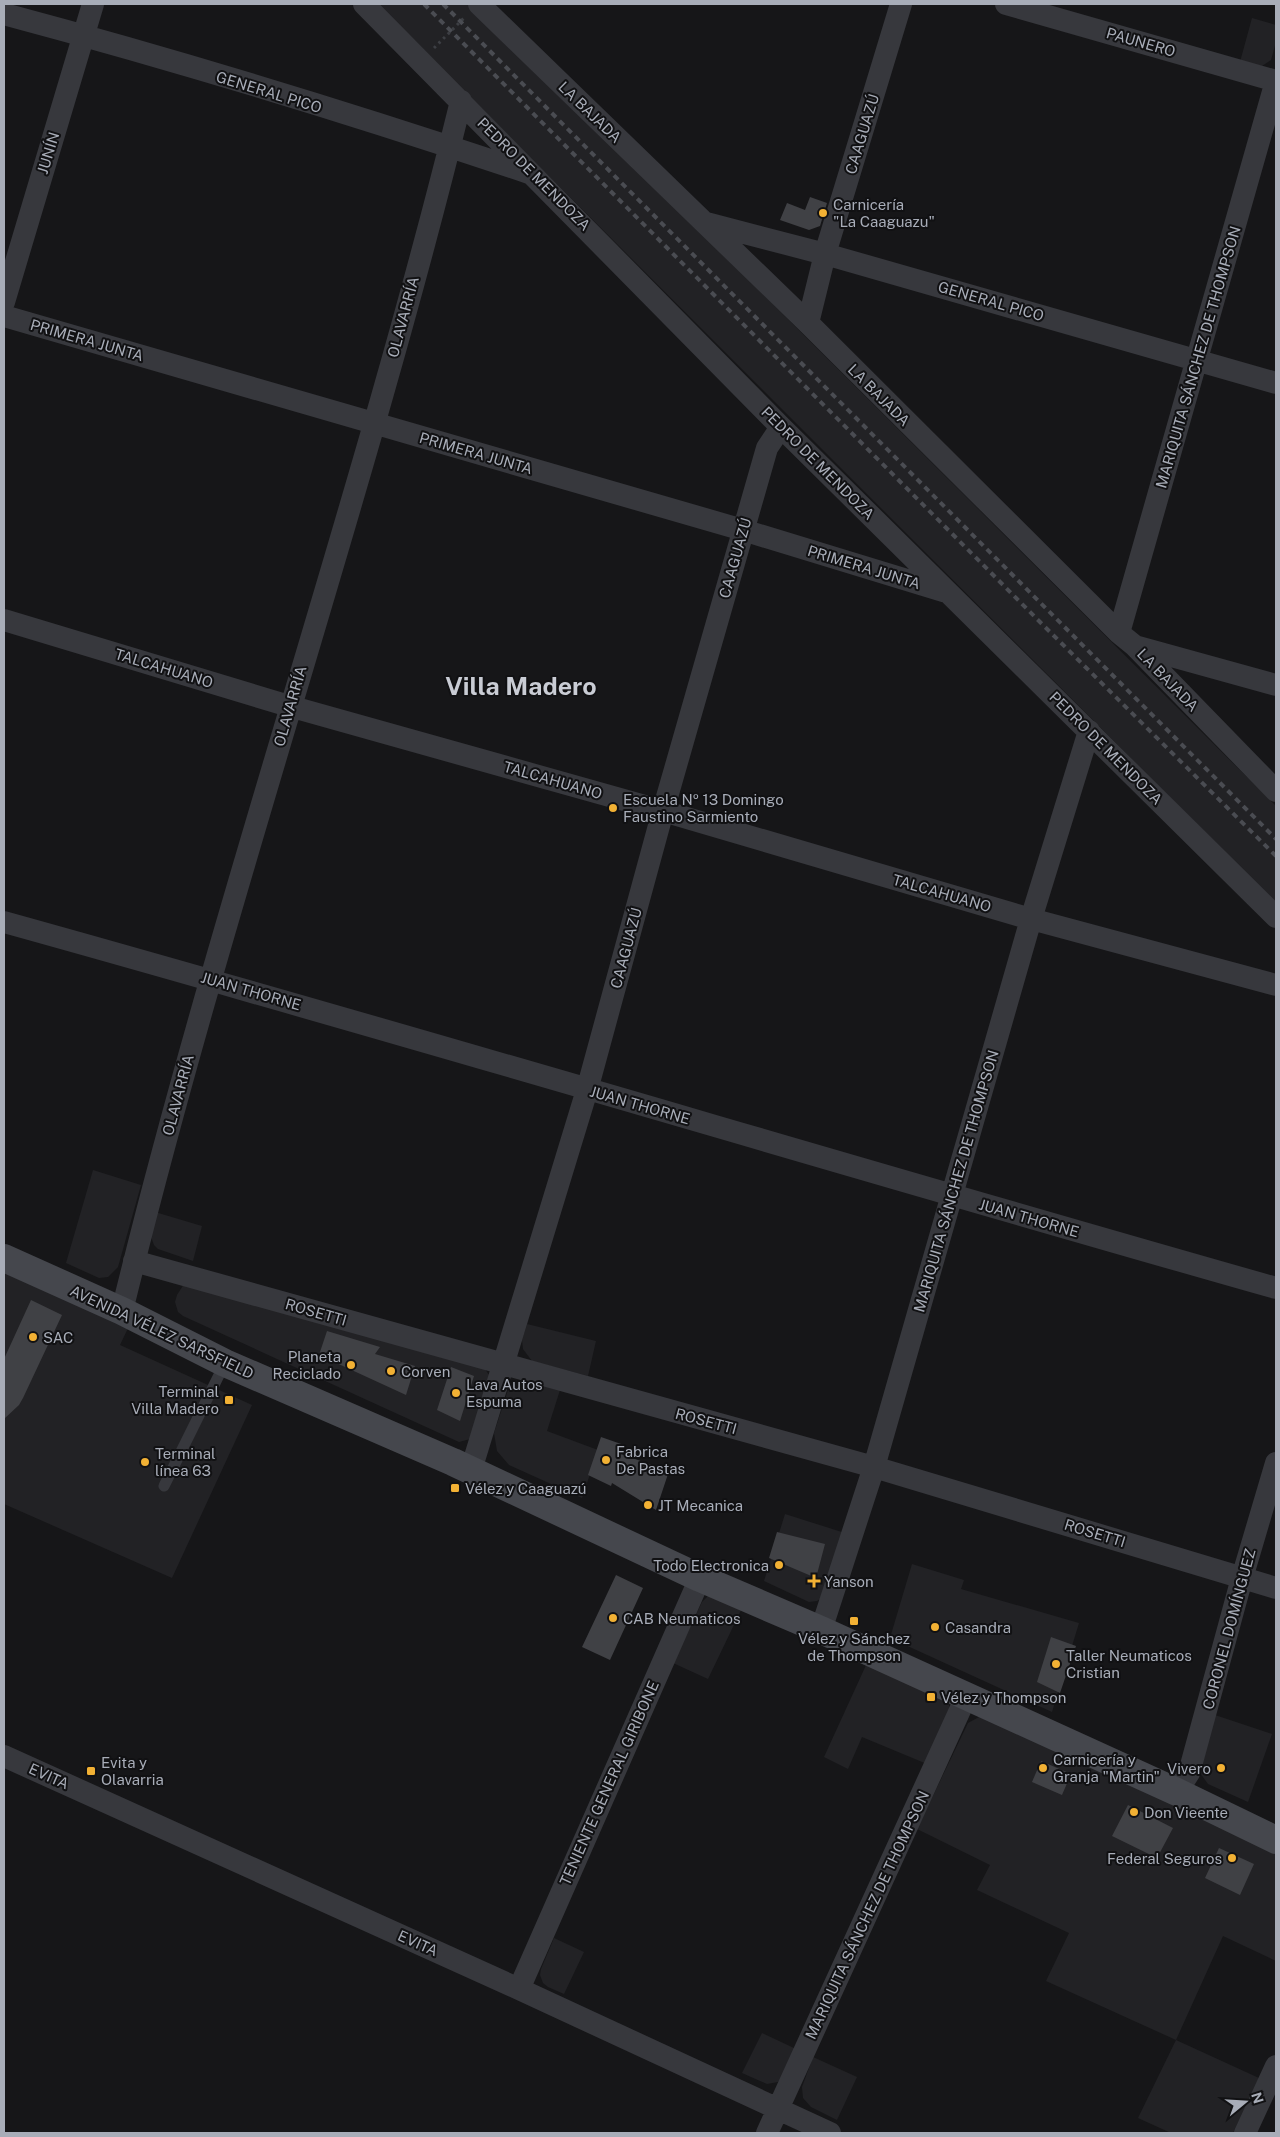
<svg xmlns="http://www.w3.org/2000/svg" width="1280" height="2137" viewBox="0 0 1280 2137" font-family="'Public Sans',sans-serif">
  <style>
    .built { fill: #222225 }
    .building { fill: #404145 }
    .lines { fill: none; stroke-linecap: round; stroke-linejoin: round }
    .path { stroke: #3d3f44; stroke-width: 3; stroke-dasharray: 2.5 4; stroke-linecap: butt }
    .lane { stroke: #37383d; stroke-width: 11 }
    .street { stroke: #37383d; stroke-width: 22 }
    .secondary { stroke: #45474d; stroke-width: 28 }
    .rail { stroke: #4a4c52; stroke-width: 4; stroke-dasharray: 6 5; stroke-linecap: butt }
    .poi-dot { fill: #f2b134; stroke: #111113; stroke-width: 2 }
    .labels { text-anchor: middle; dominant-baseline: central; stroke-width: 4; stroke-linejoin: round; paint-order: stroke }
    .street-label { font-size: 15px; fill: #a8adb8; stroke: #111113 }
    .poi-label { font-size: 15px; fill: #a8adb8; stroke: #111113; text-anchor: start }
    .town-label { font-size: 25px; font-weight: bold; fill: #c9ccd4; stroke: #111113 }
  </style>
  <rect width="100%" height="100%" fill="#161618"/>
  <path class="built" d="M377 4H472L1276 806V903Z
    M1252 18 1276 25V42L1271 60 1262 66 1240 62Z
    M93 1170 141 1185 118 1267 108 1277 99 1278 66 1263Z
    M155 1212 202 1226 193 1261 158 1249 154 1245 151 1237Z
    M4 1268 130 1324 120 1345 252 1405 172 1578 4 1504Z
    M184 1284 485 1369 489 1375 470 1439 459 1442 183 1316 178 1312 175 1302 177 1295Z
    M527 1324 596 1341 588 1376 532 1361 523 1349 522 1340Z
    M522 1380 560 1390 547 1431 598 1450 582 1498 509 1465 497 1451 494 1433 509 1387 516 1381Z
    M785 1514 845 1533 822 1598 817 1601 809 1602 764 1581Z
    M912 1564 964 1580 961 1589 1079 1623 1052 1712 890 1638Z
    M708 1596 743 1606 708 1679 673 1663 702 1602Z
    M867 1663 942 1697 949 1705V1716L927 1764 862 1737 848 1769 824 1757Z
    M1215 1715 1272 1734 1248 1802 1208 1784 1200 1773Z
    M979 1717 986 1718 1276 1850V1961L1223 1936 1176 2040 1259 2078 1233 2133H1171L1138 2118 1176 2040 1046 1981 1069 1933 977 1890 990 1865 917 1829 968 1723Z
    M554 1938 584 1952 564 1994 548 1987 543 1983 540 1975 541 1969Z
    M762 2033 796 2049 784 2077 778 2082 767 2084 742 2073Z
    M813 2057 857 2077 837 2120 811 2107 803 2098 802 2087Z"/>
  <path class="building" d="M810 197 827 203 820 226 809 230 780 220 787 203 805 210Z
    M31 1300 62 1315 23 1398 19 1405 4 1419V1359Z
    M327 1331 380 1347 375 1354 415 1366 406 1395 319 1355Z
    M451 1367 474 1376 460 1421 437 1410Z
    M601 1437 624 1445 621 1454 669 1471 656 1510 612 1483 611 1486 588 1475Z
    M777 1532 825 1544 816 1578 769 1558Z
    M616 1575 643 1588 610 1660 582 1647Z
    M1051 1637 1076 1646 1060 1693 1037 1682Z
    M1041 1761 1071 1774 1062 1795 1032 1782Z
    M1128 1805 1173 1828 1157 1858 1112 1836Z
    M1219 1848 1254 1864 1240 1895 1205 1878Z"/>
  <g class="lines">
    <path class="path" d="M434 48 465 17"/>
    <path class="lane" d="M164 1486 225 1363"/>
    <path class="street" d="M364 4 781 427 1276 917
      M479 4 808 323 1119 633 1135 646 1276 791
      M1006 4 1276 81
      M4 14C180 61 356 115 529 173
      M706 223 825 254 1276 383
      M4 302 93 4
      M4 316 743 530 943 591
      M808 323 825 254 901 4
      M4 620 289 706 663 811 1031 919 1276 985
      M1119 633 1276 81
      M1135 646 1276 685
      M4 922C429 1040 852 1168 1276 1288
      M134 1261 874 1467 1276 1588
      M122 1311C221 904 361 508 461 101
      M471 1470 587 1090 663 811 767 448 781 427
      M821 1630 874 1467 1031 919 1089 731
      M4 1756 519 1989 830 2133
      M1177 1792 1189 1773 1242 1578 1276 1463
      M519 1989 700 1578
      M767 2133 966 1697
      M1245 2133 1276 2066"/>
    <path class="secondary" d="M4 1258 122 1311 225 1363 453 1462 700 1578 821 1630 1177 1792 1276 1840"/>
    <path class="rail" d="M424 4 1040 622 1276 856
      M443 4 1276 839"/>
  </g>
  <g class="poi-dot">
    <circle cx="823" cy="213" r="5"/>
    <circle cx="613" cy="808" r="5"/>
    <circle cx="33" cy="1337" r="5"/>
    <circle cx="351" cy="1365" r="5"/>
    <circle cx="391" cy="1371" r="5"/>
    <circle cx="456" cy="1393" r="5"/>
    <rect x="224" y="1395" width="10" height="10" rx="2.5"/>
    <circle cx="606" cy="1460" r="5"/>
    <circle cx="145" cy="1462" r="5"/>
    <rect x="450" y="1483" width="10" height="10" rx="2.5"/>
    <circle cx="648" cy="1505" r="5"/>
    <circle cx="779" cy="1565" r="5"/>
    <path d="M811.5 1573.5h5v5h5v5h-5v5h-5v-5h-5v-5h5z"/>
    <circle cx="613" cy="1618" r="5"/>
    <rect x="849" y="1616" width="10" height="10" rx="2.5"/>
    <circle cx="935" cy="1627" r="5"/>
    <circle cx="1056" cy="1664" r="5"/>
    <rect x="926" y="1692" width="10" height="10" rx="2.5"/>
    <circle cx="1043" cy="1768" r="5"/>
    <circle cx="1221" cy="1768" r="5"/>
    <rect x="86" y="1766" width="10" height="10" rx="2.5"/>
    <circle cx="1134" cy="1812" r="5"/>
    <circle cx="1232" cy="1858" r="5"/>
  </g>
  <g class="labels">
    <g class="street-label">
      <text transform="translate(1141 42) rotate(16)">PAUNERO</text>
      <text transform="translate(269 92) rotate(17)">GENERAL PICO</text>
      <text transform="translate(590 112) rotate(44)">LA BAJADA</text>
      <text transform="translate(862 134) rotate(-73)">CAAGUAZÚ</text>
      <text transform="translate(48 153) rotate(-73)">JUNÍN</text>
      <text transform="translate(534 174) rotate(45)">PEDRO DE MENDOZA</text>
      <text transform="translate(991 301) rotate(16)">GENERAL PICO</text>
      <text transform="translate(403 317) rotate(-75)">OLAVARRÍA</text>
      <text transform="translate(87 340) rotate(16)">PRIMERA JUNTA</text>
      <text transform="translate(1198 357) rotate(-74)">MARIQUITA SÁNCHEZ DE THOMPSON</text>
      <text transform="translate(879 395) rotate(45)">LA BAJADA</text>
      <text transform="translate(476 453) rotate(16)">PRIMERA JUNTA</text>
      <text transform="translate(818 463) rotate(45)">PEDRO DE MENDOZA</text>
      <text transform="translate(735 558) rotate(-74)">CAAGUAZÚ</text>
      <text transform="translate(864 567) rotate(17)">PRIMERA JUNTA</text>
      <text transform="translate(164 668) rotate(17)">TALCAHUANO</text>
      <text transform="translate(1168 680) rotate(46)">LA BAJADA</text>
      <text transform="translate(290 706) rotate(-74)">OLAVARRÍA</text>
      <text transform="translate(1106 748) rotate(45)">PEDRO DE MENDOZA</text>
      <text transform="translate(553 780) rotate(16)">TALCAHUANO</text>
      <text transform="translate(942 893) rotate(16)">TALCAHUANO</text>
      <text transform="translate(626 948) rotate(-75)">CAAGUAZÚ</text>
      <text transform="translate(251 991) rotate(16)">JUAN THORNE</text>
      <text transform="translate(178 1095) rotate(-75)">OLAVARRÍA</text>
      <text transform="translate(640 1105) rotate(16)">JUAN THORNE</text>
      <text transform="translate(956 1181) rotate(-74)">MARIQUITA SÁNCHEZ DE THOMPSON</text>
      <text transform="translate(1029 1218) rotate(16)">JUAN THORNE</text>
      <text transform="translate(316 1312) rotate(16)">ROSETTI</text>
      <text transform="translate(162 1332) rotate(25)">AVENIDA VÉLEZ SARSFIELD</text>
      <text transform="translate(706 1421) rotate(15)">ROSETTI</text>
      <text transform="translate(1095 1533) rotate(17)">ROSETTI</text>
      <text transform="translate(1229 1629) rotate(-75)">CORONEL DOMÍNGUEZ</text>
      <text transform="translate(49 1776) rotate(24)">EVITA</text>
      <text transform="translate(609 1783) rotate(-66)">TENIENTE GENERAL GIRIBONE</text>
      <text transform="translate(867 1915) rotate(-65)">MARIQUITA SÁNCHEZ DE THOMPSON</text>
      <text transform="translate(418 1943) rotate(24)">EVITA</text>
    </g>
    <g class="poi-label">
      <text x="833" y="204">Carnicería<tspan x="833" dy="17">"La Caaguazu"</tspan></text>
      <text x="623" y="799">Escuela Nº 13 Domingo<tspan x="623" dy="17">Faustino Sarmiento</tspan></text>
      <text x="43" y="1337">SAC</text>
      <text x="341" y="1356" text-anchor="end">Planeta<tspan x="341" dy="17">Reciclado</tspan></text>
      <text x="401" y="1371">Corven</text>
      <text x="466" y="1384">Lava Autos<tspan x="466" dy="17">Espuma</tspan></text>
      <text x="219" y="1391" text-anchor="end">Terminal<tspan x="219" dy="17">Villa Madero</tspan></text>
      <text x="616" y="1451">Fabrica<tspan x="616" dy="17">De Pastas</tspan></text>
      <text x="155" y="1453">Terminal<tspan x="155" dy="17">línea 63</tspan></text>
      <text x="465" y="1488">Vélez y Caaguazú</text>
      <text x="658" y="1505">JT Mecanica</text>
      <text x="769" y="1565" text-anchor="end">Todo Electronica</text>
      <text x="824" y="1581">Yanson</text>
      <text x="623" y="1618">CAB Neumaticos</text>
      <text x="945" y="1627">Casandra</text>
      <text x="854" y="1638" text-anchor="middle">Vélez y Sánchez<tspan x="854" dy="17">de Thompson</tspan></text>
      <text x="1066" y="1655">Taller Neumaticos<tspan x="1066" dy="17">Cristian</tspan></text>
      <text x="941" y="1697">Vélez y Thompson</text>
      <text x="1053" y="1759">Carnicería y<tspan x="1053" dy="17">Granja "Martin"</tspan></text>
      <text x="101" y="1762">Evita y<tspan x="101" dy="17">Olavarria</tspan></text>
      <text x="1211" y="1768" text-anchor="end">Vivero</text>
      <text x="1144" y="1812">Don Vieente</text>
      <text x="1222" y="1858" text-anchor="end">Federal Seguros</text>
    </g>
    <g class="town-label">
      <text x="521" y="686">Villa Madero</text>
    </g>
  </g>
  <rect width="1280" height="2137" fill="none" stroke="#a8adb8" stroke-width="10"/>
  <g transform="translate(1245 2102) rotate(72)" stroke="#111113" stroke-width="4" paint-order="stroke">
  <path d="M0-4L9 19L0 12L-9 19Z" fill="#a8adb8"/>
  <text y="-8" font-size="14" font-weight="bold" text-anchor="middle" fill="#a8adb8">N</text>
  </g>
</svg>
